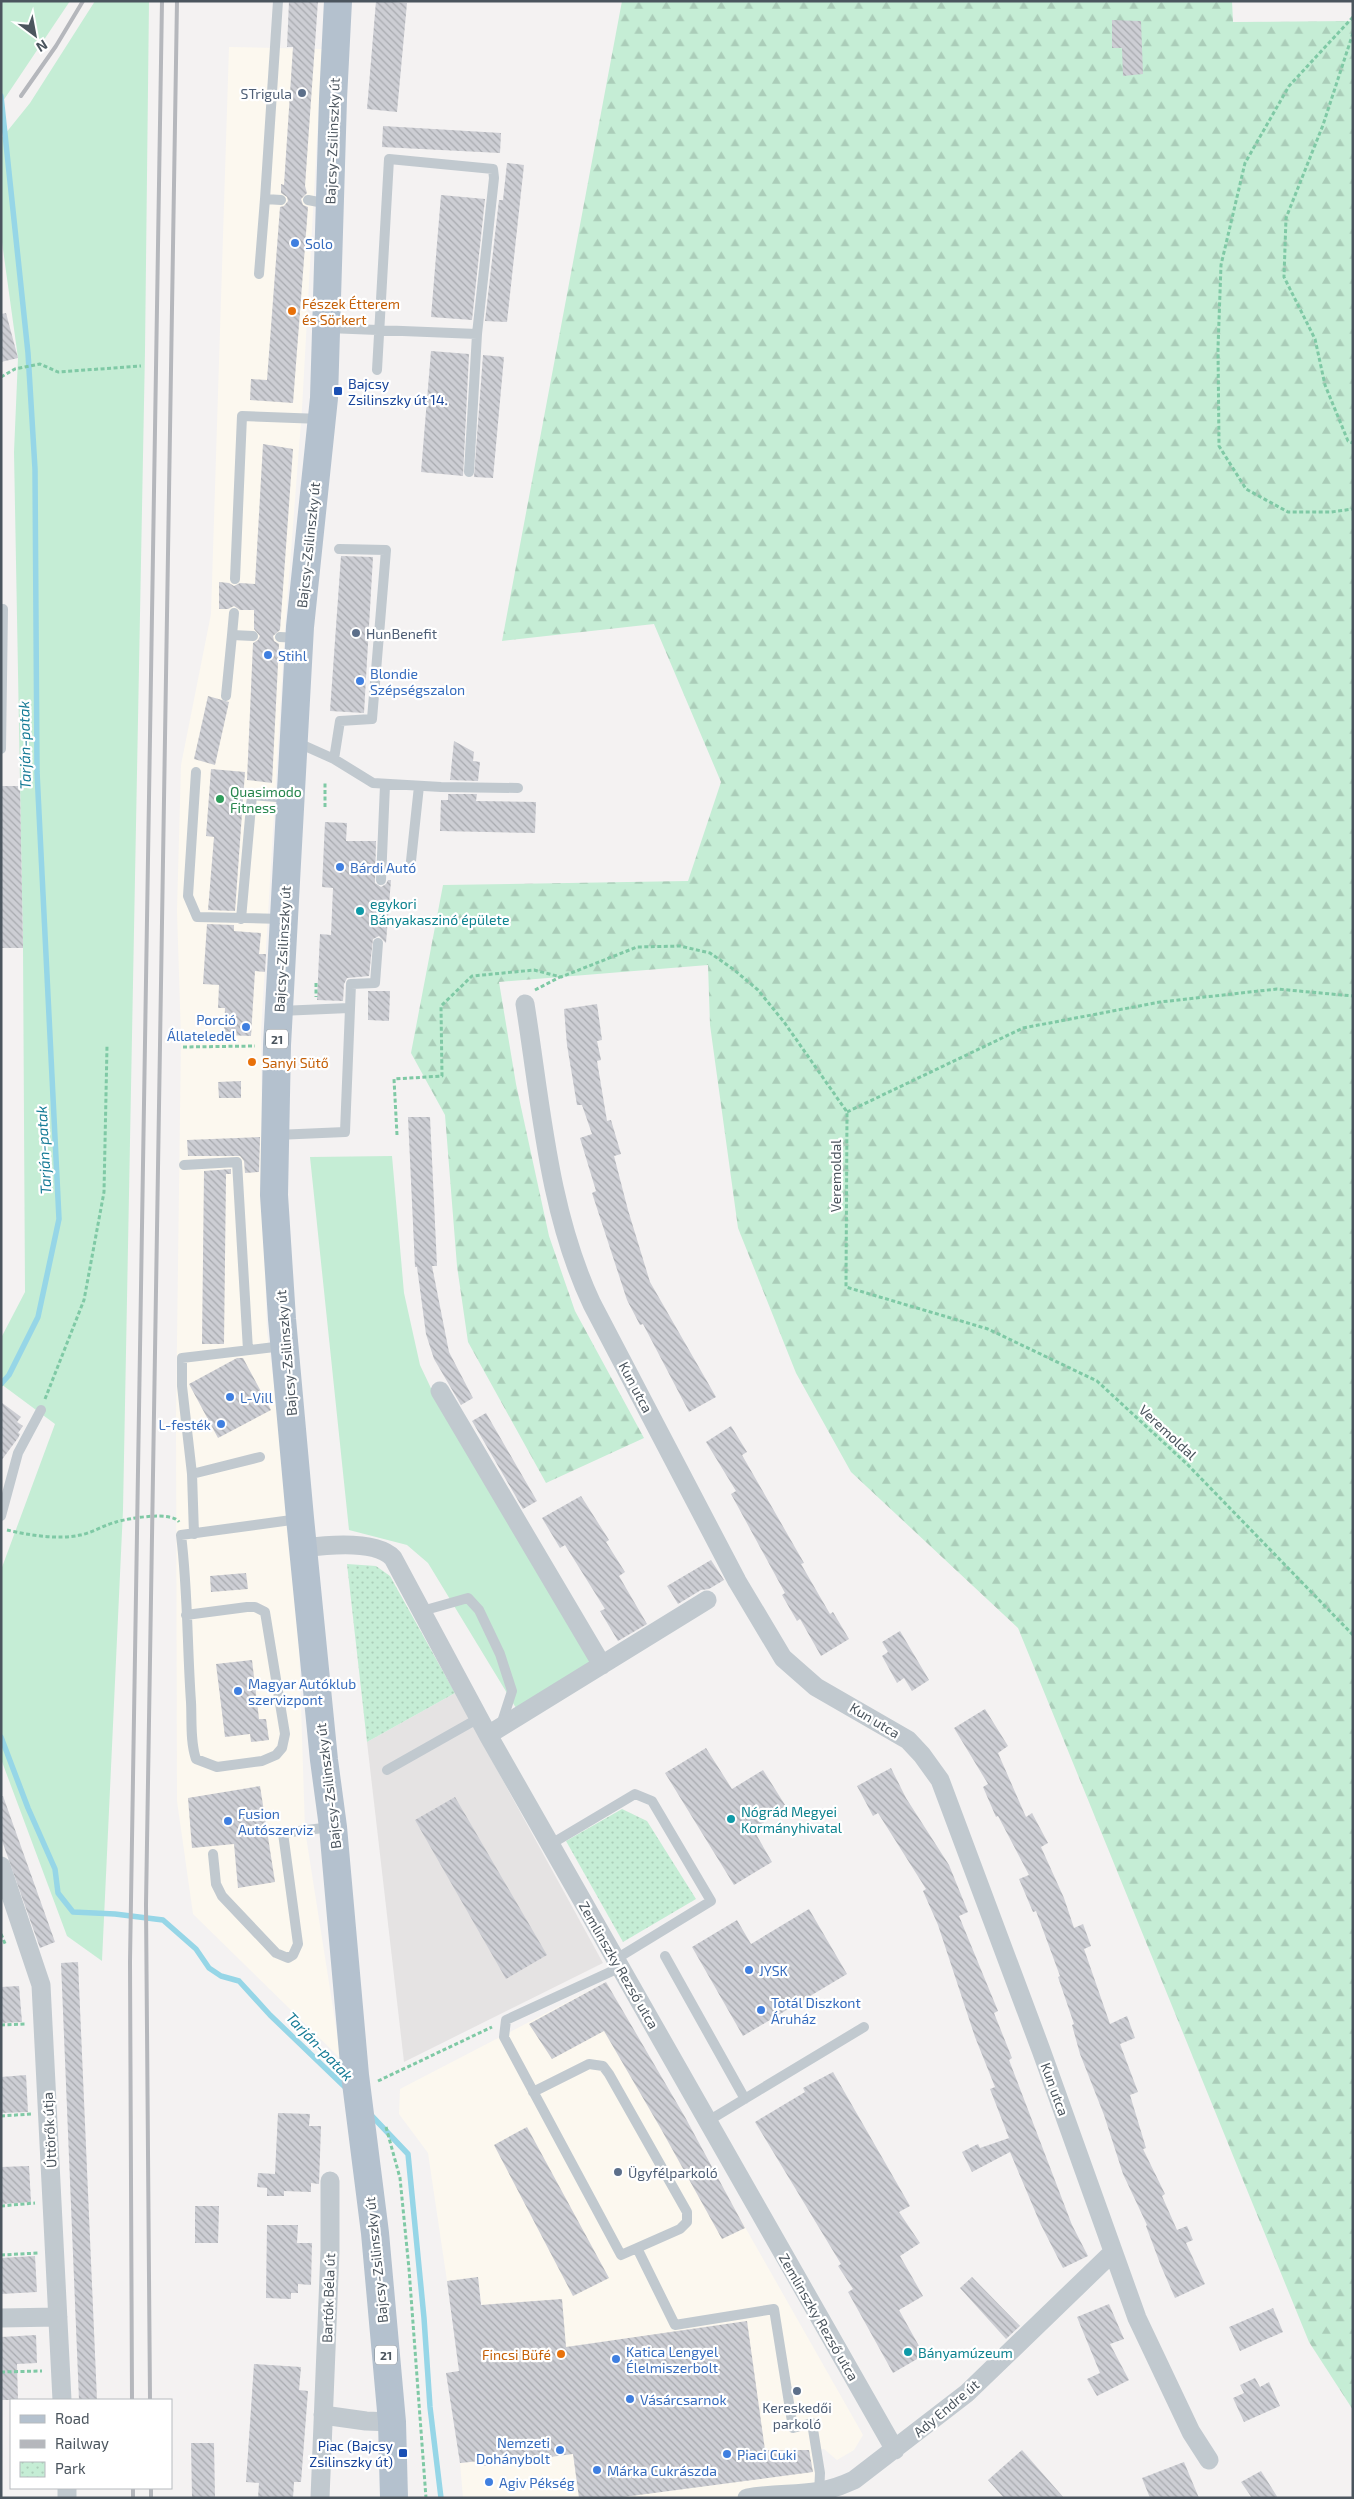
<svg xmlns="http://www.w3.org/2000/svg" width="1354" height="2499" viewBox="0 0 1354 2499" font-family="'Exo 2',sans-serif">
  <style>
    .commercial { fill: #fcf8ef }
    .education { fill: #e5e3e3 }
    .green { fill: #c5edd5 }
    .forest { fill: url(#forest-firs) }
    .park { fill: url(#park-dots) }
    .lines { fill: none; stroke-linecap: round; stroke-linejoin: round }
    .stream { stroke: #96d6e7; stroke-width: 5.5 }
    .building { fill: url(#building-back-hatch) }
    .path { stroke: #7fc9a5; stroke-width: 3; stroke-dasharray: 4 2.5; stroke-linecap: butt }
    .service { stroke: #c1c9cf; stroke-width: 10 }
    .minor { stroke: #c1c9cf; stroke-width: 19 }
    .primary { stroke: #b4c1ce; stroke-width: 28 }
    .rail { stroke: #b5b7bc; stroke-width: 4 }
    .service-dot { fill: #5c6f8a; stroke: #fff; stroke-width: 2 }
    .shop-dot { fill: #3f7fe0; stroke: #fff; stroke-width: 2 }
    .food-dot { fill: #e8710a; stroke: #fff; stroke-width: 2 }
    .transit-dot { fill: #1a4fb4; stroke: #fff; stroke-width: 2 }
    .leisure-dot { fill: #2e9e5b; stroke: #fff; stroke-width: 2 }
    .culture-dot { fill: #0f9aa8; stroke: #fff; stroke-width: 2 }
    .labels { text-anchor: middle; dominant-baseline: central; stroke-width: 4.5; stroke-linejoin: round; paint-order: stroke }
    .shield { fill: #fff; stroke: #81888e; stroke-width: 1 }
    .shield-label { font-size: 12px; font-weight: bold; fill: #4b555e }
    .service-label { font-size: 14px; fill: #4e5e75; stroke: #fff; text-anchor: start }
    .street-label { font-size: 14px; fill: #4b555e; stroke: #fff }
    .shop-label { font-size: 14px; fill: #366cbe; stroke: #fff; text-anchor: start }
    .food-label { font-size: 14px; fill: #c56008; stroke: #fff; text-anchor: start }
    .transit-label { font-size: 14px; fill: #164399; stroke: #fff; text-anchor: start }
    .leisure-label { font-size: 14px; fill: #27864d; stroke: #fff; text-anchor: start }
    .culture-label { font-size: 14px; fill: #0d838f; stroke: #fff; text-anchor: start }
    .water-label { font-size: 15px; font-style: italic; fill: #167b96; stroke: #fff }
  </style>
  <defs>
    <pattern id="forest-firs" width="22" height="20" patternUnits="userSpaceOnUse" patternTransform="scale(1.25)"><rect width="22" height="20" fill="#c5edd5"/><path d="M5 1l3.5 6h-7zM16 11l3.5 6h-7z" fill="#abcdb9"/></pattern>
    <pattern id="park-dots" width="8" height="8" patternUnits="userSpaceOnUse" patternTransform="scale(1.25)"><rect width="8" height="8" fill="#c5edd5"/><path d="M2 2h.1M6 6h.1" fill="none" stroke="#abcdb9" stroke-width="1.8" stroke-linecap="round"/></pattern>
    <pattern id="building-back-hatch" width="6" height="6" patternUnits="userSpaceOnUse" patternTransform="scale(1.25)"><rect width="6" height="6" fill="#cdced4"/><path d="M-1 5l2 2M0 0l6 6M5-1l2 2" fill="none" stroke="#a8aaaf"/></pattern>
  </defs>
  <rect width="100%" height="100%" fill="#f4f2f2"/>
  <path class="commercial" d="M229 47 322 49 302 409 285 629 261 1032 262 1172 267 1332 296 1548 305 1830 341 2059 193 1914 177 1801 176 1418 181 1038 177 911 181 765 211 614Z
    M606 1982 863 2435 854 2450 837 2460 824 2449 817 2450 819 2495 790 2498H463L460 2463 503 2457 478 2278 447 2281 428 2153 399 2114 400 2089Z"/>
  <path class="education" d="M455 1693 603 1963 404 2062 367 1742Z"/>
  <path class="green" d="M1 1H70L1 104Z
    M95 1H149L145 351 123 1510 102 1961 67 1936 1 1759V1570L55 1424 1 1384V1338L25 1292 23 948 14 452 18 358 1 235V139L30 103Z
    M392 1156 404 1293 420 1365 437 1401 593 1661 516 1708 428 1563 407 1545 349 1530 310 1157Z"/>
  <path class="forest" d="M622 1H1232L1233 22 1353 21V2410L1309 2342 1018 1628 851 1472 796 1373 738 1228 710 1025 708 965 499 982 516 1084 549 1236 575 1311 644 1438 546 1483 468 1342 457 1266 445 1115 411 1053 443 885 688 881 721 782 654 624 502 641Z"/>
  <path class="park" d="M347 1564 376 1566 390 1576 455 1693 367 1742Z
    M622 1809 647 1821 696 1899 623 1942 566 1841Z"/>
  <g class="lines">
    <path class="stream" d="M1 96 28 353 35 469 37 772 59 1219 38 1317 9 1375 1 1384
      M1 1737 28 1808 55 1869 58 1893 73 1912 115 1914 163 1920 196 1949 209 1968 221 1976 239 1981 270 2015 347 2089
      M370 2114 408 2154 424 2318 430 2407 441 2498"/>
  </g>
  <path class="building" d="M289 1H318L305 186 307 193 301 199 303 205 308 207 293 403 250 400 251 379 267 380 280 207 284 206 288 201 287 197 281 193V184L284 185 293 47H287Z
    M376 1 407 3 397 112 367 109Z
    M1112 20 1141 21 1143 74 1123 76 1122 48H1112Z
    M383 126 501 133 500 153 382 147Z
    M507 163 524 165 507 322 485 321 499 200H503Z
    M441 195 485 199 472 320 431 317Z
    M6 313 18 358 1 362V314Z
    M431 351 469 354 463 476 421 472Z
    M483 355 504 357 493 478 474 477Z
    M263 444 293 449 280 630 273 636 274 641 279 644 272 783 247 780 253 643 258 640 260 636 254 629V610H240L234 606 228 609H219V582L229 583 234 586 240 583 255 584Z
    M341 556 373 557 364 713 330 711Z
    M208 696 229 702 215 765 194 759Z
    M454 741 474 752 473 761 480 762 478 781 450 780Z
    M211 769 245 772 235 911 208 910 214 837 206 836Z
    M1 786H20L23 948H1Z
    M448 794H477L476 801 536 802 535 833 440 831 441 800H448Z
    M325 822 347 823 346 841H376L375 883 381 887 386 884 388 880H391L386 943 379 936 373 939 369 976 347 978 344 984 343 1001 317 1000 320 934 331 935 333 888 322 887Z
    M207 924 234 925V931L261 933 259 954H266L265 972 255 971 251 1036 224 1035 225 1008H218L219 985 203 984Z
    M368 991H390L389 1021 368 1020Z
    M597 1004 602 1040 597 1041 601 1060 597 1061 607 1121 611 1120 621 1154 614 1156 628 1210 650 1282 716 1397 689 1412 643 1324 640 1325 627 1300 592 1193 596 1191 580 1138 592 1134 582 1105H577L567 1045 564 1009Z
    M241 1081V1098H219L218 1082Z
    M408 1117H430L437 1266H432L449 1352 473 1398 461 1405 434 1359 426 1334 417 1267H415Z
    M260 1137 259 1172 245 1173 244 1161 240 1156H188L187 1140Z
    M231 1169V1174H226L224 1344H202L204 1171Z
    M237 1358H243L271 1410 218 1438 189 1384Z
    M1 1402 21 1417 17 1422 23 1426 18 1433 20 1434 18 1438 1 1461Z
    M486 1413 537 1501 523 1509 472 1421Z
    M731 1426 747 1452 742 1455 804 1563 801 1564 830 1614 833 1612 849 1639 821 1656 800 1619 797 1621 782 1595 785 1593 731 1494 736 1491 706 1442Z
    M581 1496 609 1540 606 1542 625 1572 619 1576 647 1624 618 1641 600 1611 605 1609 565 1545 560 1548 542 1518Z
    M711 1560 724 1580 709 1589 701 1590 678 1604 667 1586Z
    M246 1573 248 1589 211 1592 210 1576Z
    M900 1631 929 1680 912 1691 904 1678 897 1683 882 1656 888 1652 882 1642Z
    M252 1660 259 1719H266L269 1740 251 1742 250 1734 225 1737 216 1664Z
    M985 1709 1008 1746 998 1753 1026 1817 1032 1813 1048 1843 1041 1847 1064 1898 1074 1928 1083 1924 1091 1946 1084 1949 1110 2024 1127 2016 1135 2038 1120 2044 1138 2092 1130 2095 1146 2148 1143 2149 1165 2194 1162 2196 1177 2230 1187 2226 1193 2240 1186 2243 1205 2284 1175 2298 1161 2266 1146 2226 1147 2225 1123 2174 1104 2115 1080 2054 1072 2025 1074 2024 1058 1977 1060 1976 1036 1911 1033 1912 1019 1879 1029 1875 998 1816 996 1817 983 1787 988 1784 954 1728Z
    M706 1748 732 1789 763 1770 787 1808 753 1829 772 1862 734 1885 665 1773Z
    M891 1768 906 1798 949 1865 968 1912 959 1916 998 2011 994 2013 1012 2058 1009 2060 1072 2225 1088 2256 1063 2268 1040 2223 1010 2152 972 2172 962 2152 978 2144 980 2148 1009 2138 990 2089 995 2087 975 2037 938 1925 923 1891 926 1889 878 1813 873 1816 857 1786Z
    M260 1786 275 1882 238 1888 234 1844 192 1848 188 1798Z
    M1 1796H3L55 1942 40 1948 1 1838Z
    M455 1797 547 1955 506 1979 415 1820Z
    M809 1909 847 1974 743 2036 692 1947 737 1920 751 1944Z
    M78 1962 97 2400H79L61 1963Z
    M606 1982 685 2117 745 2228 722 2239 661 2129 604 2031 552 2059 529 2024Z
    M19 1986 22 2022 1 2023V1987Z
    M833 2072 910 2206 899 2212 920 2243 900 2256 923 2296 899 2310 924 2355 893 2373 848 2292 853 2289 838 2266 841 2264 755 2122 805 2092 803 2088Z
    M26 2075 28 2112 1 2113V2077Z
    M278 2113 310 2114 309 2126H321L319 2184 311 2183V2192L284 2191V2196H267V2188L257 2187 258 2173 275 2174Z
    M527 2127 609 2278 573 2296 494 2145Z
    M29 2166 31 2202 1 2204V2167Z
    M195 2206H219L218 2243H195Z
    M267 2225H298L297 2243H312L311 2285 298 2284V2293H291V2299L266 2298Z
    M35 2256 37 2292 1 2294V2258Z
    M478 2277 481 2305 562 2299 566 2347 747 2321 765 2450H809L813 2472 616 2498H579L573 2454 481 2466 480 2461 460 2463 446 2373 459 2371 447 2281Z
    M972 2277 1020 2326 1006 2339 960 2288Z
    M1109 2304 1124 2339 1110 2344 1129 2380 1097 2396 1087 2379 1100 2373 1077 2317Z
    M1273 2308 1283 2332 1240 2351 1229 2327Z
    M36 2335 37 2363 17 2364 18 2400H1V2337Z
    M254 2364 301 2367 299 2390 308 2391 301 2482H294L293 2498H258L259 2483 246 2482Z
    M1255 2378 1260 2387 1269 2382 1280 2406 1244 2422 1233 2398 1244 2393 1240 2385Z
    M191 2443H214L215 2498H192Z
    M1022 2450 1064 2498H1004L988 2480Z
    M1184 2462 1199 2498H1150L1142 2478Z
    M1261 2471 1278 2498H1252L1241 2482Z"/>
  <g class="lines">
    <path class="path" d="M1353 17 1289 86 1245 163 1221 265 1218 348 1219 446 1246 489 1288 512H1331L1353 509
      M1353 33 1323 125 1286 218 1284 277 1315 339 1325 385 1348 441 1353 443
      M1 377 15 369 40 364 58 372 141 366
      M325 807V781
      M316 983V997
      M535 990 560 977
      M183 1047 255 1046
      M847 1112 1023 1028 1160 1002 1277 989 1353 996
      M397 1135 394 1079 442 1076 441 1006 472 976 534 970 561 977 637 947 680 946 710 953 733 969 758 990 784 1022 847 1112 846 1287 988 1329 1097 1381 1188 1465 1353 1635
      M45 1399 84 1300 104 1192 107 1046
      M7 1530C28 1535 59 1540 80 1535 92 1533 104 1525 116 1522 129 1518 172 1511 179 1522
      M1 1934 6 1946
      M1 2025 26 2024
      M378 2081 492 2027
      M1 2116 31 2114
      M386 2127 400 2178 409 2269 426 2498
      M1 2206 35 2203
      M1 2255 38 2253
      M1 2372 42 2371"/>
    <path class="service" d="M265 199 278 1
      M308 200 329 204
      M259 274 265 199 281 200
      M328 328 477 334
      M377 370 389 159 493 169 494 178 477 334 469 472
      M235 579 242 416 321 419
      M1 609H3L1 749
      M232 635 234 613
      M280 637 299 638
      M226 696 232 635 253 636
      M296 742 334 759 373 783 441 787 518 788
      M334 759 340 721 372 719 386 550 339 549
      M196 772 188 896 197 917 283 919
      M411 861 419 786
      M381 880 385 785
      M241 919 252 795 289 798
      M280 1011 349 1008
      M276 1135 345 1132 351 984 375 983 378 943
      M184 1165 237 1162 248 1350
      M260 1457 192 1474 182 1386V1358L283 1346
      M192 1474 194 1534
      M1 1516 18 1453 41 1410
      M422 1611 468 1598 479 1610 500 1654 512 1691 501 1725
      M186 1615 247 1607H255L265 1612 285 1734 282 1748 276 1755 262 1761 217 1767 196 1759C190 1742 192 1720 191 1702 187 1646 188 1590 181 1535L299 1519
      M387 1770 479 1718
      M551 1844 635 1794 652 1801 711 1901 616 1959
      M213 1854 216 1884 222 1896 276 1953 288 1958 293 1955 298 1944 283 1833 331 1827
      M665 1956 745 2099
      M621 1967 506 2020 504 2037 621 2255 637 2248 675 2325 774 2309 793 2428 812 2423 820 2473 819 2494
      M533 2092 589 2064 603 2066 609 2074 687 2212V2222L680 2229 637 2248
      M708 2121 864 2027"/>
    <path class="minor" d="M525 1004C541 1104 548 1211 592 1304L737 1581 783 1658 816 1687 908 1740 922 1755 940 1780 1041 2050 1137 2318 1191 2432 1209 2460
      M440 1391 602 1665
      M304 1548C327 1545 376 1540 393 1558L488 1735 895 2450
      M488 1735 707 1600
      M1 1866 41 1985 62 2400
      M1 2318 58 2317
      M323 2415 366 2421 392 2422
      M67 2488V2498
      M320 2498 330 2251V2181
      M747 2498C789 2491 814 2499 854 2480L967 2393 1112 2253"/>
    <path class="primary" d="M338 1 333 99 324 398 300 627 277 1045 274 1195 282 1319 300 1518 324 1760 333 1827 355 2075 375 2233 392 2422 394 2498"/>
    <path class="rail" d="M21 96 56 46 83 1
      M132 2400 130 1962 162 1
      M150 2400 146 1905 177 1
      M133 2488V2498
      M151 2488V2498"/>
  </g>
  <g class="service-dot">
    <circle cx="302" cy="93" r="5"/>
    <circle cx="356" cy="633" r="5"/>
    <circle cx="618" cy="2172" r="5"/>
    <circle cx="797" cy="2391" r="5"/>
  </g>
  <g class="shop-dot">
    <circle cx="295" cy="243" r="5"/>
    <circle cx="268" cy="655" r="5"/>
    <circle cx="360" cy="681" r="5"/>
    <circle cx="340" cy="867" r="5"/>
    <circle cx="246" cy="1027" r="5"/>
    <circle cx="230" cy="1397" r="5"/>
    <circle cx="221" cy="1424" r="5"/>
    <circle cx="238" cy="1691" r="5"/>
    <circle cx="228" cy="1821" r="5"/>
    <circle cx="749" cy="1970" r="5"/>
    <circle cx="761" cy="2010" r="5"/>
    <circle cx="616" cy="2359" r="5"/>
    <circle cx="630" cy="2399" r="5"/>
    <circle cx="560" cy="2450" r="5"/>
    <circle cx="727" cy="2454" r="5"/>
    <circle cx="597" cy="2470" r="5"/>
    <circle cx="489" cy="2482" r="5"/>
  </g>
  <g class="food-dot">
    <circle cx="292" cy="311" r="5"/>
    <circle cx="252" cy="1062" r="5"/>
    <circle cx="561" cy="2354" r="5"/>
  </g>
  <g class="transit-dot">
    <rect x="333" y="386" width="10" height="10" rx="2.5"/>
    <rect x="398" y="2448" width="10" height="10" rx="2.5"/>
  </g>
  <circle class="leisure-dot" cx="220" cy="799" r="5"/>
  <g class="culture-dot">
    <circle cx="360" cy="911" r="5"/>
    <circle cx="731" cy="1819" r="5"/>
    <circle cx="908" cy="2352" r="5"/>
  </g>
  <g class="labels">
    <g class="shield">
      <rect x="266" y="1029.5" width="22" height="19" rx="4"/>
      <rect x="375" y="2345.5" width="22" height="19" rx="4"/>
    </g>
    <g class="shield-label">
      <text x="277" y="1039">21</text>
      <text x="386" y="2355">21</text>
    </g>
    <g class="service-label">
      <text x="292" y="93" text-anchor="end">STrigula</text>
      <text x="366" y="633">HunBenefit</text>
      <text x="628" y="2172">Ügyfélparkoló</text>
      <text x="797" y="2407" text-anchor="middle">Kereskedői<tspan x="797" dy="16">parkoló</tspan></text>
    </g>
    <g class="street-label">
      <text transform="translate(332 141) rotate(-88)">Bajcsy-Zsilinszky út</text>
      <text transform="translate(308 545) rotate(-84)">Bajcsy-Zsilinszky út</text>
      <text transform="translate(282 949) rotate(-87)">Bajcsy-Zsilinszky út</text>
      <text transform="translate(835 1176) rotate(-90)">Veremoldal</text>
      <text transform="translate(286 1353) rotate(-95)">Bajcsy-Zsilinszky út</text>
      <text transform="translate(636 1387) rotate(62)">Kun utca</text>
      <text transform="translate(1168 1432) rotate(43)">Veremoldal</text>
      <text transform="translate(875 1720) rotate(31)">Kun utca</text>
      <text transform="translate(328 1786) rotate(-97)">Bajcsy-Zsilinszky út</text>
      <text transform="translate(619 1965) rotate(60)">Zemlinszky Rezső utca</text>
      <text transform="translate(1055 2089) rotate(70)">Kun utca</text>
      <text transform="translate(49 2130) rotate(-93)">Úttörők útja</text>
      <text transform="translate(376 2260) rotate(-96)">Bajcsy-Zsilinszky út</text>
      <text transform="translate(328 2298) rotate(-88)">Bartók Béla út</text>
      <text transform="translate(819 2317) rotate(60)">Zemlinszky Rezső utca</text>
      <text transform="translate(946 2408) rotate(-40)">Ady Endre út</text>
    </g>
    <g class="shop-label">
      <text x="305" y="243">Solo</text>
      <text x="278" y="655">Stihl</text>
      <text x="370" y="673">Blondie<tspan x="370" dy="16">Szépségszalon</tspan></text>
      <text x="350" y="867">Bárdi Autó</text>
      <text x="236" y="1019" text-anchor="end">Porció<tspan x="236" dy="16">Állateledel</tspan></text>
      <text x="240" y="1397">L-Vill</text>
      <text x="211" y="1424" text-anchor="end">L-festék</text>
      <text x="248" y="1683">Magyar Autóklub<tspan x="248" dy="16">szervizpont</tspan></text>
      <text x="238" y="1813">Fusion<tspan x="238" dy="16">Autószerviz</tspan></text>
      <text x="759" y="1970">JYSK</text>
      <text x="771" y="2002">Totál Diszkont<tspan x="771" dy="16">Áruház</tspan></text>
      <text x="626" y="2351">Katica Lengyel<tspan x="626" dy="16">Élelmiszerbolt</tspan></text>
      <text x="640" y="2399">Vásárcsarnok</text>
      <text x="550" y="2442" text-anchor="end">Nemzeti<tspan x="550" dy="16">Dohánybolt</tspan></text>
      <text x="737" y="2454">Piaci Cuki</text>
      <text x="607" y="2470">Márka Cukrászda</text>
      <text x="499" y="2482">Agiv Pékség</text>
    </g>
    <g class="food-label">
      <text x="302" y="303">Fészek Étterem<tspan x="302" dy="16">és Sörkert</tspan></text>
      <text x="262" y="1062">Sanyi Sütő</text>
      <text x="551" y="2354" text-anchor="end">Fincsi Büfé</text>
    </g>
    <g class="transit-label">
      <text x="348" y="383">Bajcsy<tspan x="348" dy="16">Zsilinszky út 14.</tspan></text>
      <text x="393" y="2445" text-anchor="end">Piac (Bajcsy<tspan x="393" dy="16">Zsilinszky út)</tspan></text>
    </g>
    <g class="leisure-label">
      <text x="230" y="791">Quasimodo<tspan x="230" dy="16">Fitness</tspan></text>
    </g>
    <g class="culture-label">
      <text x="370" y="903">egykori<tspan x="370" dy="16">Bányakaszinó épülete</tspan></text>
      <text x="741" y="1811">Nógrád Megyei<tspan x="741" dy="16">Kormányhivatal</tspan></text>
      <text x="918" y="2352">Bányamúzeum</text>
    </g>
    <g class="water-label">
      <text transform="translate(24 745) rotate(-91)">Tarján-patak</text>
      <text transform="translate(43 1150) rotate(-93)">Tarján-patak</text>
      <text transform="translate(320 2046) rotate(46)">Tarján-patak</text>
    </g>
  </g>
  <rect width="1354" height="2499" fill="none" stroke="#4b555e" stroke-width="5"/>
  <rect x="10" y="2399" width="162" height="90" fill="#ffffff" stroke="#b7bbbf"/>
  <rect x="20" y="2415" width="25" height="8" fill="#b4c1ce" stroke="#b7bbbf"/>
  <text x="55" y="2424" font-size="15" fill="#4b555e">Road</text>
  <rect x="20" y="2440" width="25" height="8" fill="#b5b7bc" stroke="#b7bbbf"/>
  <text x="55" y="2449" font-size="15" fill="#4b555e">Railway</text>
  <rect x="20" y="2462" width="25" height="15" fill="url(#park-dots)" stroke="#b7bbbf"/>
  <text x="55" y="2474" font-size="15" fill="#4b555e">Park</text>
  <g transform="translate(35 35) rotate(148)" stroke="#ffffff" stroke-width="4" paint-order="stroke">
  <path d="M0-4L9 19L0 12L-9 19Z" fill="#4b555e"/>
  <text y="-8" font-size="14" font-weight="bold" text-anchor="middle" fill="#4b555e">N</text>
  </g>
</svg>
